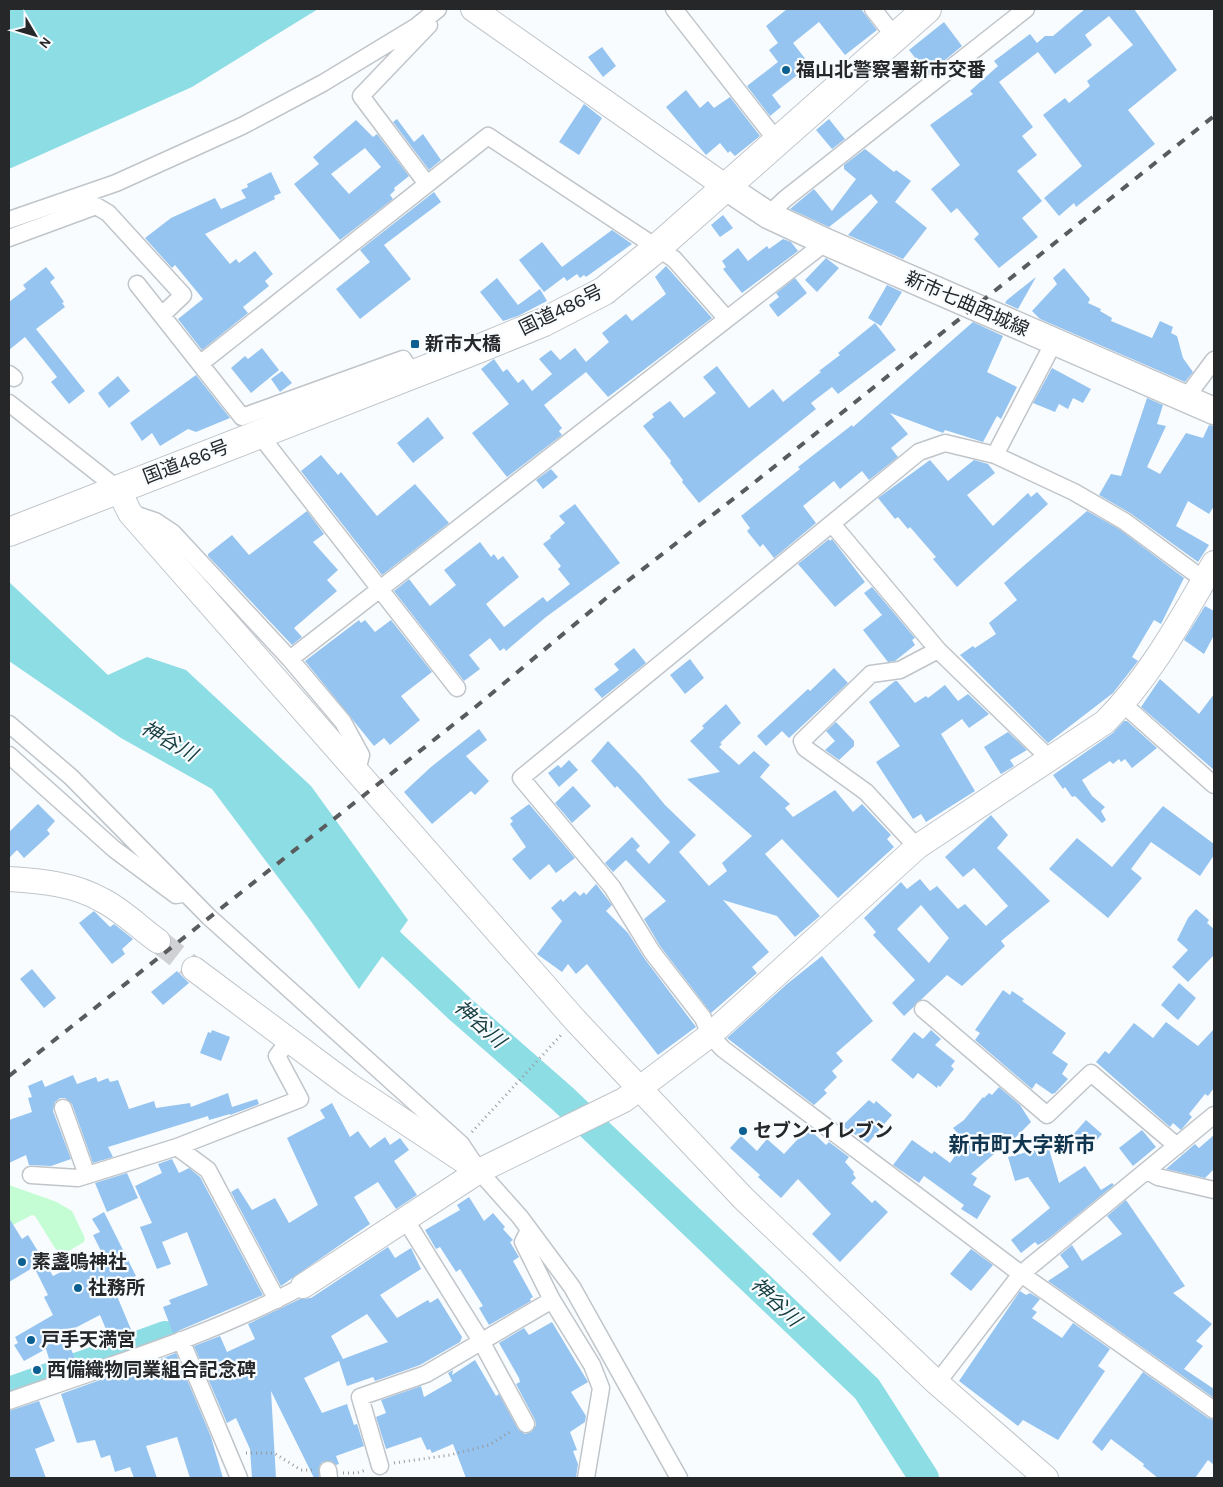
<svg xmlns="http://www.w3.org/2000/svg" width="1223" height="1487" viewBox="0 0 1223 1487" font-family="Karla,'Noto Sans JP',sans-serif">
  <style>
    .green { fill: #c4fdd4 }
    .water { fill: #8cdde4 }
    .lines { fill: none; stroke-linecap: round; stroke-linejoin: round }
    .river { stroke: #8cdde4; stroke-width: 30 }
    .building { fill: #94c4ef; fill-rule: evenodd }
    .secondary-tunnel { stroke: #cfd1d4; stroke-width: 24; stroke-dasharray: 24 12; stroke-linecap: butt }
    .street-casing { stroke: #c0c5ca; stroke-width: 19 }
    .secondary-casing { stroke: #c0c5ca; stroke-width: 26 }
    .primary-casing { stroke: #c0c5ca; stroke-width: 29 }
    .highway-casing { stroke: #c0c5ca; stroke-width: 30 }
    .path { stroke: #989a9d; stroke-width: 3; stroke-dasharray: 1 4; stroke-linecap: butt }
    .street { stroke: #fff; stroke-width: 16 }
    .secondary { stroke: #fff; stroke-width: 24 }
    .primary { stroke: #fff; stroke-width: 26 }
    .highway { stroke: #fff; stroke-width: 28 }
    .rail { stroke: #5a5b5d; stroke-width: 4; stroke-dasharray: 9 9; stroke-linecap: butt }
    .poi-dot { fill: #0b5f91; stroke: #f9fcff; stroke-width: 2 }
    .labels { text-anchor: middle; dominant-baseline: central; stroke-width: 4.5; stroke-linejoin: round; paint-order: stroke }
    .poi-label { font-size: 19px; font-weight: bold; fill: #262729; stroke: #f9fcff; text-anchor: start }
    .street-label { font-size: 19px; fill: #262729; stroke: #f9fcff }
    .water-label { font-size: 20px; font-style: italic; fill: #173e41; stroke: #f9fcff }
    .quarter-label { font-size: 21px; font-weight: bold; fill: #11354e; stroke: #f9fcff }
  </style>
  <rect width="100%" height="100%" fill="#f9fcff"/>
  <path class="green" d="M9 1185 57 1202 72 1211 85 1238 84 1242 62 1255 58 1253 35 1216 32 1215 9 1227Z"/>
  <path class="water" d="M9 9H318L192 87 9 169Z
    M9 582 108 675 147 657 186 670 311 786 408 920 359 989 310 920 212 789 121 738 9 661Z"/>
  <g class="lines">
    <path class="river" d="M366 911 390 943 460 1009 563 1099 867 1389 924 1478
      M9 1392 165 1336"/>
  </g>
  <path class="building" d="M787 9H861L877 30 845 55 819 22 793 43 810 65 772 95 781 107 770 116 747 86 778 62 769 50 778 43 766 26Z
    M1085 9H1134L1177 70 1128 110 1155 144 1076 207 1074 203 1059 216 1044 198 1082 166 1043 115 1065 98 1069 103 1090 86 1087 81 1133 45 1109 16 1085 35 1092 45 1055 74 1038 52 999 82 1033 127 1022 136 1037 155 1017 171 1042 201 1022 218 1038 237 999 268 974 239 979 234 957 208 951 213 931 189 960 165 930 125 973 94 970 91 998 66 994 61 1030 34 1037 43 1045 36H1053Z
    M944 22 962 46 928 74 909 50Z
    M602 47 616 66 603 77 588 57Z
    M686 90 700 108 708 101 714 108 730 97 760 136 735 156 730 151 728 153 720 143 706 155 666 107Z
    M584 104 602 118 579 155 559 142Z
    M397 119 414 142 423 134 441 160 429 170 393 122Z
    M829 119 845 139 832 149 816 130Z
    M356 120 373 137 377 134 409 176 394 188 395 190 390 195 393 199 340 240 294 184 319 164 313 157ZM365 148 381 167 349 194 331 174Z
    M865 149 894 172 896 170 911 181 895 202 927 228 903 259 848 235 878 202 871 194 829 227 790 209 814 189 832 211 856 179 844 169V165Z
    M271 172 281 193 274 196 275 199 205 234 230 264 236 259 239 263 255 251 273 274 265 281 269 286 243 307 248 313 202 350 178 319 203 299 175 265 172 268 145 238 171 218 215 198 221 209 246 198 241 190 248 187 247 184Z
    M434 192 441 202 384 245 411 279 360 319 336 289 370 262 360 250Z
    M723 215 733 228 720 237 711 225Z
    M612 230 632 244 586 277 584 275 580 278 577 274 567 281 564 277 544 292 519 260 542 242 562 267Z
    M783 239 791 242 798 251 742 293 723 269 726 267 722 261 738 248 748 261 767 246 769 249Z
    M826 258 839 268 817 292 805 280Z
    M666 266 712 318 608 397 586 372 544 405 562 428 559 431 562 435 507 477 472 433 509 404 481 369 494 359 503 372 507 369 518 383 523 379 532 391 552 374 539 359 551 350 560 360 575 348 586 362 609 342 602 333 626 314 632 321 666 294 655 277Z
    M46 267 55 278 50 282 64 302 62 303 65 307 36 329 85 391 69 404 51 382 57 377 25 337 9 350V302L26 289 23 285Z
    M1064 268 1090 299 1088 303 1101 309 1100 311 1112 318 1111 321 1152 338 1160 321 1173 327 1171 333 1177 336 1183 358 1193 372 1185 382 1040 319 1032 311 1057 284 1053 278Z
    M1036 277 1018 309 1005 303 1007 300Z
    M497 278 518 305 540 289 547 301 518 316 503 321 480 292Z
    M795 278 807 293 778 317 769 305 779 297 776 293Z
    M887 285 902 292 881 326 868 318Z
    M973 322 1003 336 987 372 1017 387 1001 419 997 416 983 442 945 430 943 433 890 413 908 434 891 448 898 457 869 480 862 471 840 489 834 481 803 506 816 523 774 558 763 544 760 547 747 531 750 528 741 516 800 469 798 467 852 425 853 427Z
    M875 323 896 350 838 394 832 387 811 403 816 409 699 503 682 482 683 480 670 463 671 461 643 426 654 417 652 414 670 401 684 418 716 393 703 377 717 366 749 408 773 389 783 402 821 372 819 371 840 355 838 353Z
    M262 348 279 370 251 393 231 368 245 356 248 359Z
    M1052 368 1091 389 1083 403 1073 398 1068 409 1059 404 1055 412 1033 403Z
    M282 371 292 383 280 392 271 379Z
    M196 375 230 418 196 432 188 429 160 446 152 433 142 441 130 423Z
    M118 376 130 391 109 408 98 393Z
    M1147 398 1163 405 1157 424 1166 426 1147 467 1160 474 1186 433 1203 438 1209 425 1214 426V506L1209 514 1188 501 1176 526 1209 545 1198 562 1130 513 1099 495 1111 474 1121 476Z
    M428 417 444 438 413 463 397 443Z
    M321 455 338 475 341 472 377 516 415 484 449 523 382 575 301 471Z
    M930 460 948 481 974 460 988 464 995 473 967 495 993 526 1028 493 1031 497 1037 492 1048 504 957 587 933 559 936 557 910 527 908 529 898 517 895 519 878 498Z
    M551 469 558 477 543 489 536 480Z
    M575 504 620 563 546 617 506 651 504 648 500 651 490 638 469 655 480 669 464 681 394 591 409 579 430 606 456 585 444 570 480 542 491 557 494 554 498 560 503 556 519 577 486 604 504 627 543 597 547 602 570 584 558 569 561 566 543 544 551 538 550 536 565 523 559 516Z
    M307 511 324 534 313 542 338 570 327 580 337 591 294 628 302 637 292 645 208 556V554L232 535 249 555Z
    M1087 511 1119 529 1184 578 1161 624 1154 620 1132 657 1138 661 1113 693 1048 743 960 655 973 646 975 648 996 634 989 623 1017 600 1004 583Z
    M829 539 830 541 832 539 865 582 835 607 798 564Z
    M872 587 915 638 912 640 915 645 895 661 888 662 863 630 882 615 864 593Z
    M1205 606 1214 611V635L1204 654 1184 640Z
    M359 620 361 623 365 620 375 632 391 620 432 672 401 696 420 720 390 745 384 738 374 746 305 661Z
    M634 648 646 663 602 698 594 689 619 670 614 664Z
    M690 659 704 678 685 694 670 675Z
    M834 668 848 683 789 738 782 731 766 746 757 736 808 689 810 691Z
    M1160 679 1199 714 1214 694V770L1141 707Z
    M895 681H897L915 703 926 696 928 698 945 685 958 701 968 694 989 714 969 728 962 719 941 734 975 791 926 822 921 814 913 819 876 762 900 746 869 702Z
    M726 704 741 723 720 743 722 744 719 747 739 765 754 751 770 765 760 777 790 804 785 808 793 817 835 790 853 812 862 804 891 835 887 839 894 847 838 898 782 839 765 854 820 916 795 937 777 916 723 900 769 952 752 967 757 973 711 1013 660 946 644 919 666 901 626 860 613 872 605 863 632 837 640 846 636 850 649 864 670 842 617 786 615 788 591 761 608 741 641 776 665 805 696 835 679 852 709 886 727 871 722 863 752 836 687 779 720 772 690 741 704 728 702 726Z
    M1124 721H1127L1157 748 1132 768 1125 759 1121 762 1119 759 1113 764 1110 761 1082 780 1092 796 1105 807 1101 811 1106 820 1102 823 1075 796 1072 797 1065 787 1063 789 1053 775 1113 733Z
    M836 722 854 741V746L839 760 825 750 835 741 826 731Z
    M479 729 487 740 466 756 489 781 475 795 471 791 432 824 404 792 431 767Z
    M1008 732 1027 750 1010 760 1014 766 1001 774 984 747Z
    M569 760 578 770 559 787 548 773 558 765 561 768Z
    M573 786 591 806 572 823 555 803Z
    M38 804 55 821 47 830 50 834 24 858 17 850 9 858V832Z
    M529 804 575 858 556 873 549 864 530 880 512 859 526 847 510 824 513 821 510 818Z
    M1163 806 1214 844V855L1200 876 1151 842 1131 869 1142 878 1108 918 1049 869 1077 838 1112 867Z
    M991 815 1008 835 997 848 1050 901 1001 941 1005 946 962 986 947 975 904 1016 892 1003 915 980 873 935 876 932 864 918 901 882 907 889 920 879 930 891 937 886 958 909 965 904 986 926 1008 906 974 868 963 877 945 857ZM921 905 949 938 929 963 897 929Z
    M596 884 612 905 606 911 628 933 644 958 696 1027 658 1055 587 964 576 974 568 964 562 972 537 954 562 921 551 908 561 899 563 902 575 891 580 896 584 892 586 895Z
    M1196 909 1209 920 1207 923 1214 929V955L1188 982 1172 967 1188 950 1177 940 1188 918Z
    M94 911 110 927 114 924 133 939 122 949 125 954 112 964 79 923Z
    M822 956 873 1021 836 1053 843 1061 832 1071 837 1077 824 1090 827 1093 814 1105 727 1038 787 984Z
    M32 969 56 998 44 1008 20 979Z
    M177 971 189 983 163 1005 151 992Z
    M1179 983 1196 998 1178 1020 1161 1005Z
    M1003 990 1010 995 1012 991 1024 999 1022 1001 1066 1033 1052 1053 1068 1064 1062 1074 1068 1079 1055 1093 1052 1094 1036 1083 1032 1089 975 1040 980 1033 975 1030Z
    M1166 1022 1198 1046 1214 1029V1088L1208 1096 1205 1094 1189 1114 1192 1117 1181 1130 1173 1123 1170 1127 1096 1062 1105 1051 1109 1054 1134 1023 1153 1038Z
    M212 1030 230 1037 221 1061 200 1053 208 1032 211 1033Z
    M931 1030 941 1039 935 1045 955 1061 951 1066 954 1069 940 1087 938 1085 937 1088 918 1073 913 1079 891 1060 914 1032 923 1039Z
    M73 1075 77 1084 96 1077 98 1082 108 1078 110 1082 118 1080 129 1109 154 1101 156 1108 190 1103 191 1107 228 1093 232 1107 257 1099 259 1104 230 1115V1114L209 1120 208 1116 108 1147 113 1157 93 1163 72 1104 65 1098H60L55 1102 53 1111 71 1159 51 1166 29 1165 26 1155 9 1163V1120L32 1112 28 1098 32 1097 28 1086 42 1080 45 1087Z
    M999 1087 1020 1105 1031 1122 1003 1150 1002 1147 971 1174 977 1178 973 1185 991 1196 977 1219 961 1209 964 1205 924 1176 919 1183 893 1165 912 1140 932 1154 934 1151 950 1163 965 1142 953 1128 964 1120 983 1097 984 1098 989 1093 992 1095Z
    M869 1100 874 1104 876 1101 892 1115 868 1143 842 1126Z
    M332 1103 350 1137 358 1131 370 1148 385 1137 390 1145 400 1138 409 1150 394 1161 417 1195 396 1209 378 1182 354 1197 370 1224 281 1286 231 1192 238 1188 252 1210 275 1198 289 1223 318 1205 287 1138 325 1118 320 1110Z
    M1086 1120 1102 1134 1087 1151 1071 1137Z
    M808 1128 826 1145 829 1142 849 1157 845 1162 854 1172 853 1174 856 1178 851 1183 872 1203 875 1200 888 1212 840 1262 812 1234 831 1214 798 1179 781 1198 758 1177 760 1175 730 1148 741 1136 757 1151 767 1139 784 1154Z
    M1142 1130 1156 1147 1133 1166 1119 1148Z
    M1214 1135V1169L1205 1178 1166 1169 1195 1144 1199 1148Z
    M1049 1149 1059 1183 1085 1166 1101 1190 1112 1183 1114 1185 1048 1239 1038 1245 1035 1242 1021 1253 1011 1240 1050 1208 1028 1177 1015 1181 1008 1157 1035 1150 1036 1153Z
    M172 1159 179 1173 189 1168 200 1177 263 1295 173 1333 163 1307 171 1304 169 1300 208 1285 187 1232 162 1242 171 1264 157 1269 140 1227 152 1223 135 1186 162 1173 158 1164Z
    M127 1173 138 1198 107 1212 95 1183Z
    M469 1197 484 1221 493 1213 505 1227 503 1229 513 1240 510 1242 519 1257 513 1261 533 1297 530 1299 531 1301 489 1325 479 1308 483 1306 460 1269 456 1272 440 1247 436 1249 425 1230 460 1210 457 1205Z
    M1126 1200 1185 1286 1173 1293 1212 1324 1196 1341 1203 1346 1184 1369 1214 1389V1398L1048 1281 1069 1267 1060 1255 1072 1245 1082 1261 1122 1234 1107 1216Z
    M104 1212 136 1276 121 1283 125 1292 117 1296 135 1339 114 1348 100 1315 75 1328 79 1336 68 1341 78 1367 54 1375 46 1349 24 1361 14 1345 18 1343 15 1337 53 1315 44 1297 48 1295 34 1267 9 1282V1218L22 1239 28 1235 53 1276 101 1251 93 1235 100 1232 92 1219Z
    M388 1247 395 1258 411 1248 421 1269 380 1295 397 1318 428 1300 430 1303 438 1298 462 1337 460 1342 420 1365 375 1381 373 1377 347 1386 339 1361 304 1378 322 1413 347 1404 354 1425 357 1424 364 1446 336 1456 339 1464 336 1465 331 1461 322 1462 319 1467V1478H314L271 1391 276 1478H252L250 1449 236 1418 227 1423 194 1346 220 1336 227 1352 255 1339 248 1324 300 1299 311 1298ZM367 1314 388 1342 343 1359 331 1336Z
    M971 1249 993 1265 971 1291 950 1274Z
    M1020 1291 1026 1295 1030 1293 1040 1299 1032 1309 1037 1312 1032 1318 1062 1338 1073 1323 1110 1349 1098 1366 1105 1371 1058 1440 1023 1420 1018 1426 959 1381Z
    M552 1322 588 1382 571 1392 586 1416 585 1422 570 1432 577 1450 573 1451 578 1464 576 1478H466L453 1444 432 1453 430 1449 427 1450 421 1437 386 1449 376 1417 386 1413 381 1400 421 1386 424 1397 452 1381 448 1373 453 1370 452 1375 475 1360 496 1396 499 1394 518 1429 525 1434 531 1432 536 1425 535 1420 516 1384 520 1382 519 1378 499 1343 524 1328 529 1335Z
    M176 1353 211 1437 223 1478H190L177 1437 146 1446 157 1478H134L130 1467 115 1472 110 1455 101 1458 95 1440 77 1443 61 1394 117 1374V1376L125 1374 127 1378 163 1366 161 1359Z
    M1143 1372 1208 1418 1214 1420V1465L1208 1460 1195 1478H1158L1143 1466 1144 1464 1111 1439 1102 1451 1092 1442Z
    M39 1401 55 1441 35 1449 46 1478H9V1411Z"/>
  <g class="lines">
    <path class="secondary-tunnel" d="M158 941 194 969"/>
    <defs>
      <path id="street" d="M674 9 777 141
        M873 9 895 37
        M427 184 361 96 429 25
        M768 215 785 199 1026 9
        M9 220 116 183 242 126 323 83 417 26 438 9
        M9 238 96 206 108 213 183 295 162 315
        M137 284 242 417 403 359 413 374
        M201 363 488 136 674 259 727 319
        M9 374 14 378
        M1185 399 1214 360
        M9 403 118 489
        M259 434 457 688
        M995 455 1054 342
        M131 513 155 521 173 533 290 659 343 722 361 755 357 771
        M832 524 938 650 1050 759
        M1204 580 1124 521 1074 492 995 455 945 443 919 452 521 778 612 887 652 952 703 1018 710 1035 723 1049 1021 1274 1214 1410
        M290 659 826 242
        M1123 704 1214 785
        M9 724 71 777 209 917 461 1144 479 1171 520 1217 572 1287 679 1478
        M9 755 114 849 176 895 182 894
        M917 847 866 792 805 748 802 741 871 674 900 670 938 650
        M923 1009 1047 1115 1091 1073 1177 1146
        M63 1108 87 1175
        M177 1147 300 1099 277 1056 289 1040
        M1147 1171 1158 1177 1214 1190
        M31 1175 78 1178 177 1147 208 1170 277 1300
        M405 1219 481 1341 526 1424
        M529 1230 523 1242 552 1300 592 1365 601 1388 586 1478
        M181 1340 239 1478
        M937 1383 1021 1274 1214 1115
        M9 1401C107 1366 210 1336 303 1286
        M380 1466 360 1397 426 1374 552 1300
        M328 1470 329 1478"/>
      <path id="secondary" d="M473 9 726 187
        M118 489 130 513 575 1020 744 1199 937 1383 1046 1478
        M9 879C41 881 74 884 102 900 122 910 140 928 158 941
        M194 969 349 1085 479 1171
        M303 1286 479 1171 624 1100 710 1035 917 847 1105 722C1151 676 1181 619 1214 563"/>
      <path id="primary" d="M726 187 768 215 826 242 1214 411"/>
      <path id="highway" d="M9 532 478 349 544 322 604 291 657 248 927 9"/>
    </defs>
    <use href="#street" class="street-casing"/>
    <use href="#secondary" class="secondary-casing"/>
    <use href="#primary" class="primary-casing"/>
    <use href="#highway" class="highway-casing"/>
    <path class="path" d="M472 1132 562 1034
      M246 1453H274L301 1470H312
      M394 1463 450 1455 489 1445 512 1431
      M343 1473H357L366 1470"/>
    <use href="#street" class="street"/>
    <use href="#secondary" class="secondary"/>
    <use href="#primary" class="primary"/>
    <use href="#highway" class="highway"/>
    <path class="rail" d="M9 1076 473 709 616 590 755 482 1214 116"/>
  </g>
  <g class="poi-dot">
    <circle cx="786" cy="70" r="5"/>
    <rect x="410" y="339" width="10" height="10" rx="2.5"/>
    <circle cx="743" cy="1131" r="5"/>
    <circle cx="22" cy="1262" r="5"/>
    <circle cx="78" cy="1288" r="5"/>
    <circle cx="31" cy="1340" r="5"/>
    <circle cx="37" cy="1370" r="5"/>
  </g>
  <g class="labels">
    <g class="poi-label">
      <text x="796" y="70">福山北警察署新市交番</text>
      <text x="425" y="344">新市大橋</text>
      <text x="753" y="1131">セブン-イレブン</text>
      <text x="32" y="1262">素盞嗚神社</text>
      <text x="88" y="1288">社務所</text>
      <text x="41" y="1340">戸手天満宮</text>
      <text x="47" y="1370">西備織物同業組合記念碑</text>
    </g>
    <g class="street-label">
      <text transform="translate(967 304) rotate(24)">新市七曲西城線</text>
      <text transform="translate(561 310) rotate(-26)">国道486号</text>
      <text transform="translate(186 462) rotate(-21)">国道486号</text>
    </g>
    <g class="water-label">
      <text transform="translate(169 741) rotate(30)">神谷川</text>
      <text transform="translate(480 1024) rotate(42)">神谷川</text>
      <text transform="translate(776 1302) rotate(44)">神谷川</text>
    </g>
    <g class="quarter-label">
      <text x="1022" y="1145">新市町大字新市</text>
    </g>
  </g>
  <rect width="1223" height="1487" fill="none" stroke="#262729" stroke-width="20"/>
  <g transform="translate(35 35) rotate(128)" stroke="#f9fcff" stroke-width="4" paint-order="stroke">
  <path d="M0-4L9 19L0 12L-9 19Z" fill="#262729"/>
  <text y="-8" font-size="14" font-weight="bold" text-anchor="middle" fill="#262729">N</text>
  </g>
</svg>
